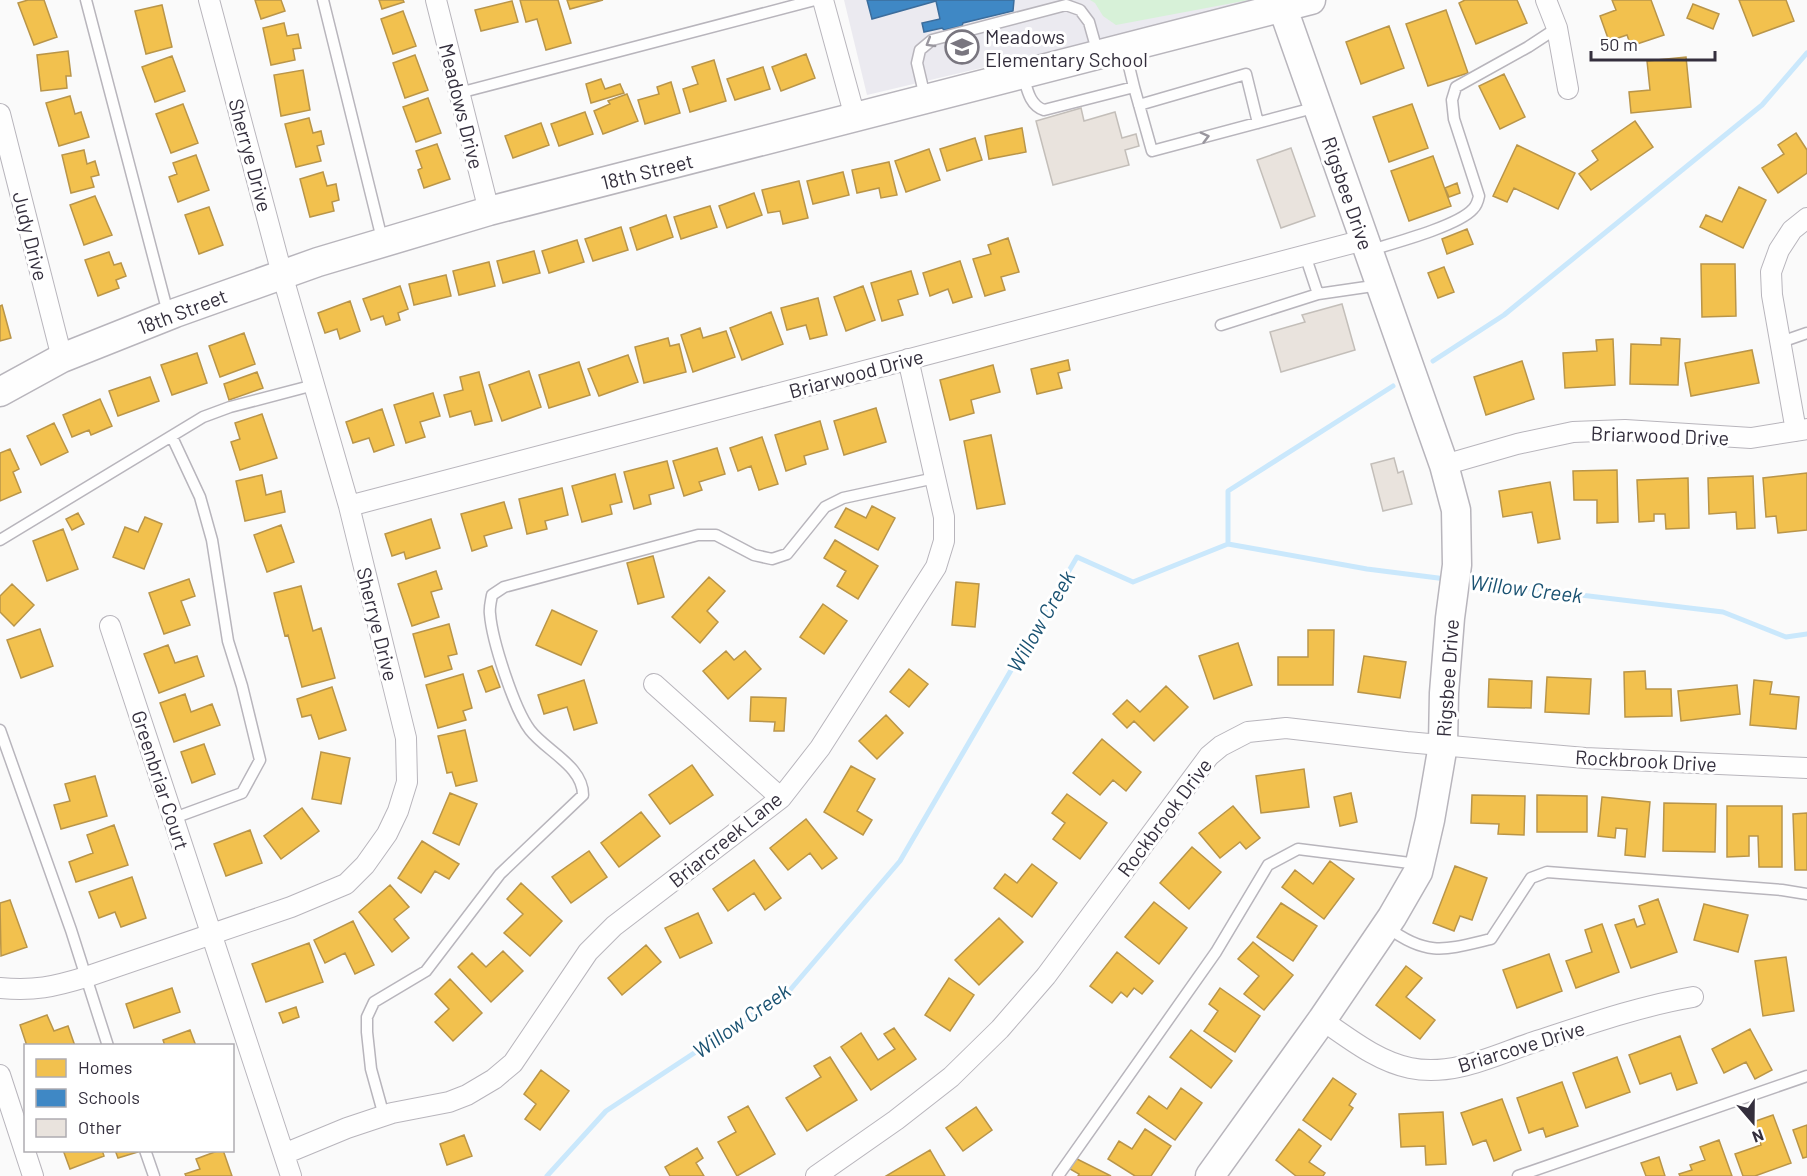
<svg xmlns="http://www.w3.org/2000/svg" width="1807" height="1176" viewBox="0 0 1807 1176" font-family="Barlow,sans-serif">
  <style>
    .built { fill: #ebeaf0 }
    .green { fill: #d7f1d8 }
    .homes { fill: #f2c14e; stroke: #b99549; stroke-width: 1.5 }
    .schools { fill: #3f88c5; stroke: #3c6d9c; stroke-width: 1.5 }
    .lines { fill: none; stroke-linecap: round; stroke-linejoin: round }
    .stream { stroke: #cae8fc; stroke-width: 5 }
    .building { fill: #e9e3dd; stroke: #c3beb9; stroke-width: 1.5 }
    .lane-casing { stroke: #b8b5bc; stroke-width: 13 }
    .street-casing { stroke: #b8b5bc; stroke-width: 22 }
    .secondary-casing { stroke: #b8b5bc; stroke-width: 31 }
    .lane { stroke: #fefefe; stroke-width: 10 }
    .street { stroke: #fefefe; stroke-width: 20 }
    .secondary { stroke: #fefefe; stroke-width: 28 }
    .oneway { stroke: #99969e }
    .labels { text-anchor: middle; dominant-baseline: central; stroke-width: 6; stroke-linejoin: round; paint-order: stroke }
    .poi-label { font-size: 20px; fill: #342f3d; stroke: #fff; text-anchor: start }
    .street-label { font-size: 20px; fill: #342f3d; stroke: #fff }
    .water-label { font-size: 21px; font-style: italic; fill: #1a5272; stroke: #fff }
  </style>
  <rect width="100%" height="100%" fill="#fafafa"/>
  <path class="built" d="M844 0H1268L867 95Z"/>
  <path class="green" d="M1090 0H1249L1116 25 1103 16 1095 3Z"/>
  <path class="homes" d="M28 0H44L57 37 34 45 18 3Z
    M255 0H281L285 11 261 19Z
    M379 0H403L404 2 382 9Z
    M520 0H558L571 43 546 50 537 19 526 22Z
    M567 0H603L570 9Z
    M1465 0H1517L1527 23 1476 44 1459 3Z
    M1612 0H1651L1664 35 1631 46 1627 35 1609 41 1600 16 1616 10Z
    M1739 0H1786L1794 21 1753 36Z
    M512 1 518 22 481 31 475 10Z
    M1693 4 1719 14 1713 29 1687 18Z
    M162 5 172 47 146 54 135 11Z
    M1446 10 1468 73 1428 86 1406 24Z
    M403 11 416 46 393 54 381 19Z
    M284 23 287 36 298 34 301 48 293 49 295 60 271 65 263 28Z
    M1389 26 1404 68 1361 84 1346 42Z
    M68 51 71 76H66L67 88 41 91 37 55Z
    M806 54 815 78 781 91 772 67Z
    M415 55 428 90 405 98 393 63Z
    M172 56 185 91 155 102 142 67Z
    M1686 57 1691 107 1631 113 1629 92 1650 90 1647 61Z
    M714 60 726 101 690 112 683 89 698 84 692 67Z
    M763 67 770 89 735 100 727 79Z
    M303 70 310 110 281 116 274 75Z
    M1504 74 1525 117 1500 129 1479 86Z
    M601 79 605 89 620 84 624 93 591 103 586 84Z
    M671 82 680 113 645 124 638 100 659 94 657 87Z
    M627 94 638 121 603 134 594 111 610 104 608 101Z
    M70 96 75 114 81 112 89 137 59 146 46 103Z
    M428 98 441 133 416 142 403 107Z
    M183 104 198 143 171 153 156 114Z
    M1412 104 1428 148 1389 162 1373 117Z
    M585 112 593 134 559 146 551 124Z
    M309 118 313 133 321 131 324 144 317 146 321 161 296 167 285 124Z
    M1635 121 1653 147 1591 190 1579 174 1598 160 1592 151Z
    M541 123 549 145 513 158 505 136Z
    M1022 128 1026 152 989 159 985 136Z
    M1796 133 1807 150V173L1778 193 1762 168 1784 154 1778 145Z
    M975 138 982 160 947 171 940 149Z
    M437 144 450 179 424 188 418 170 422 168 416 151Z
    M1517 145 1575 173 1558 209 1514 188 1507 202 1493 196Z
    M929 149 940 180 906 192 895 161Z
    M84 150 87 164 95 161 99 175 91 177 94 187 71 193 62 155Z
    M196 155 209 190 178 202 169 177 177 174 173 163Z
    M1433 156 1451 206 1409 221 1391 171Z
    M889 162 897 195 881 198 879 188 857 193 852 170Z
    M323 172 327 186 336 184 339 200 332 202 334 211 310 217 300 179Z
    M843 172 849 195 813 204 807 181Z
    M799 181 808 218 783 224 780 211 768 213 762 190Z
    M1457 183 1460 193 1449 197 1445 188Z
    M1739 187 1766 200 1743 248 1700 227 1706 215 1722 222Z
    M754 193 762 215 727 228 719 206Z
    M95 196 112 235 84 245 70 205Z
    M710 206 717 227 681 239 674 217Z
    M209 207 223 245 199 254 185 215Z
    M666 215 673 237 637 250 630 228Z
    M621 227 628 250 593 261 585 239Z
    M1467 229 1473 244 1447 254 1442 239Z
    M1008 238 1019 272 1001 277 1005 290 985 296 973 259 991 254 988 245Z
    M577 240 584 262 549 273 542 251Z
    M534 251 540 273 503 283 497 261Z
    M109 252 114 265 121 263 126 276 116 280 119 288 98 296 85 260Z
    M960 261 972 297 953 303 948 289 930 296 923 273Z
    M489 262 495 286 459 295 453 271Z
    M1701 264H1735L1736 316 1702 317Z
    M1444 267 1454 292 1438 298 1428 273Z
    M911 271 918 294 898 300 903 315 882 321 871 283Z
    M446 275 451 296 414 305 409 284Z
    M400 286 408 309 398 313 400 320 386 325 383 316 371 320 363 299Z
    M863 286 875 320 846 331 834 297Z
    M818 298 827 335 810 339 806 325 787 330 781 308Z
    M350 301 360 331 340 339 337 329 325 333 318 313Z
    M2 305 11 338 0 341V306Z
    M771 312 783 344 742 360 730 328Z
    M700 328 703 338 726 331 735 357 693 372 681 335Z
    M244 333 255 364 220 377 209 346Z
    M668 338 670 346 679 344 686 372 644 383 635 347Z
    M1661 338 1680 339 1678 385 1630 384 1631 344 1661 345Z
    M1613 339 1615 385 1565 388 1563 353 1597 351 1596 340Z
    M1752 350 1759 383 1691 396 1685 363Z
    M197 353 207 383 172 395 161 365Z
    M628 355 638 382 599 396 588 369Z
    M1068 360 1070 370 1058 373 1062 388 1037 394 1031 369Z
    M1522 361 1534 399 1486 415 1474 377Z
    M579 362 590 395 549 408 539 375Z
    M993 365 1000 392 971 400 974 413 950 420 940 380Z
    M529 371 541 407 502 421 489 385Z
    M257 372 263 388 229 400 224 384Z
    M479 372 492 421 475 425 471 411 450 417 444 395 463 390 460 377Z
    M150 377 159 401 118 416 109 391Z
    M433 393 440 416 420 422 425 437 406 443 394 405Z
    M100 399 112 426 91 435 89 430 72 437 63 415Z
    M876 408 886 442 844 455 834 421Z
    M382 409 394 445 374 452 369 438 353 443 346 422Z
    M262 414 277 458 240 470 231 442 240 439 235 423Z
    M820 421 828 449 804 456 806 464 786 471 775 435Z
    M54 423 68 452 41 465 27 436Z
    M991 435 1005 504 977 509 964 441Z
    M762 437 778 484 759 490 751 466 738 471 730 448Z
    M717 448 725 474 699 482 702 490 684 496 673 461Z
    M10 449 19 469 13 472 21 492 0 501V453Z
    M667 461 674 488 649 495 651 504 634 509 624 472Z
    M1617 470 1618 522 1597 523V500H1574L1573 471Z
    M1807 473V530L1778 533 1776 516 1766 517 1763 478Z
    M615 474 622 502 610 505 612 514 582 522 572 486Z
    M262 475 266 495 281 491 285 512 245 521 236 481Z
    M1753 476 1755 528 1737 529 1736 512 1709 514 1708 478Z
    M1688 478 1689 528 1666 529 1665 514H1654V521L1639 522 1637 480Z
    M1550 482 1560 539 1538 543 1532 512 1503 517 1499 491Z
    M562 488 568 515 545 521 547 529 527 534 519 499Z
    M504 502 512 528 484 536 487 546 472 551 461 514Z
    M872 506 895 518 878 550 835 527 846 508 866 518Z
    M78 513 84 524 72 530 66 519Z
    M145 517 162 524 144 569 113 557 125 527 138 532Z
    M431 519 440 548 406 559 404 552 392 556 385 534Z
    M281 525 294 562 267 572 254 535Z
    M63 529 78 569 47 581 33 541Z
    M835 540 878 566 858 599 837 586 846 571 824 558Z
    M653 556 664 597 638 604 627 563Z
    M436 571 442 589 431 592 439 617 412 626 398 584Z
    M709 577 725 591 707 611 718 622 700 643 672 617Z
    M189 579 195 596 181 601 190 625 164 634 149 593Z
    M956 582 979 584 975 627 952 625Z
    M12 584 34 605 14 626 0 612V596Z
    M301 586 313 631 321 628 335 678 302 687 288 635 285 636 274 593Z
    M823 604 847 621 824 654 800 637Z
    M552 610 597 631 581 665 536 645Z
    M449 624 457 654 448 656 452 669 425 677 413 634Z
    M40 629 53 666 21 678 7 640Z
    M1308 630H1334L1333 685H1278V657H1308Z
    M1238 643 1252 685 1214 699 1199 656Z
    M168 645 175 663 197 656 204 676 159 693 144 654Z
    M726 651 734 660 745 651 761 669 728 699 703 671Z
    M1364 656 1406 662 1400 698 1358 692Z
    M492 666 500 687 486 692 478 671Z
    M909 669 928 684 909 707 890 692Z
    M1645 671 1646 689H1671L1672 716 1625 717 1624 672Z
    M463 674 472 708 463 711 466 720 438 728 426 685Z
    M1547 677 1591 679 1589 714 1545 712Z
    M1489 679 1532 681 1531 708 1488 707Z
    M584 680 597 723 574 730 567 707 544 714 538 695Z
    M1754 680 1772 682 1770 694 1799 697 1796 729 1750 725Z
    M1737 685 1740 714 1681 721 1678 691Z
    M1166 686 1188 707 1154 741 1134 721 1127 728 1113 714 1127 700 1140 712Z
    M332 687 346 730 319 739 311 715 302 717 297 699Z
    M185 694 191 712 212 704 220 725 174 742 160 703Z
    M751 697 786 698 784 731H774L775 722 750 721Z
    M886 715 903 733 877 759 859 741Z
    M465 730 477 781 456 786 452 772 447 773 438 736Z
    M1102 739 1141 772 1126 791 1113 780 1100 795 1073 773Z
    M204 744 215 774 192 783 181 752Z
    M321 752 350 758 341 804 312 799Z
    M692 765 713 795 670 824 649 795Z
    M851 766 875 779 857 811 872 820 863 835 824 812Z
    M1304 769 1309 807 1261 813 1256 776Z
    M95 776 107 816 61 829 54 805 70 801 65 784Z
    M450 793 477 804 459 845 433 833Z
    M1351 793 1357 822 1340 826 1334 797Z
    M1067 794 1107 823 1080 859 1053 839 1065 823 1052 813Z
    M1472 795 1525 796 1524 835 1498 834 1499 824 1471 823Z
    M1537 795 1587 796V832H1537Z
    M1602 797 1650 802 1645 857 1625 855 1627 829 1616 828 1615 838 1598 836Z
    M1664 803 1716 804 1715 852 1663 851Z
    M1233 806 1260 838 1246 849 1240 842 1220 858 1199 833Z
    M1727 806H1782V867H1759L1758 836H1749V856L1727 857Z
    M302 808 319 831 281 859 264 836Z
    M641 812 660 836 619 867 601 843Z
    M1807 813V870H1795L1793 814Z
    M806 819 837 858 822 869 810 853 788 870 770 848Z
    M114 825 128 865 76 882 69 862 93 853 87 835Z
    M250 830 262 863 226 876 214 844Z
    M422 841 459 864 449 879 435 871 421 893 398 878Z
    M1192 847 1221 872 1189 909 1160 883Z
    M589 851 607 877 571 903 552 877Z
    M754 860 781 898 765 910 754 893 728 911 713 889Z
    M1330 861 1354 879 1324 919 1282 887 1295 870 1313 884Z
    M1032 864 1057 883 1032 917 994 888 1005 874 1017 883Z
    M1455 866 1487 878 1472 920 1460 916 1454 931 1433 923Z
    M132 877 146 918 121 927 115 912 99 918 89 892Z
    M521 883 562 921 530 956 504 933 523 914 507 899Z
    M390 885 409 907 394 919 409 938 392 952 359 912Z
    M1658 899 1677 952 1631 968 1615 925 1634 919 1637 927 1645 924 1639 906Z
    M10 900 27 947 1 956 0 903Z
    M1154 902 1187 928 1159 964 1125 937Z
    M1281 903 1317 926 1293 961 1257 937Z
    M1704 904 1748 915 1738 952 1694 940Z
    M698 913 712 943 680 958 665 928Z
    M999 918 1023 942 979 985 955 960Z
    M353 921 374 965 355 974 345 953 325 963 314 940Z
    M1602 924 1619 972 1576 988 1566 961 1592 952 1585 930Z
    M1253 942 1293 975 1264 1010 1244 994 1259 976 1238 959Z
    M309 943 323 982 266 1002 252 964Z
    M646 945 661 962 622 995 608 978Z
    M503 951 523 971 491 1002 458 967 472 953 486 967Z
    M1117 952 1153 981 1142 994 1134 988 1127 997 1121 992 1112 1003 1090 986Z
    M1549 954 1562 991 1517 1008 1503 970Z
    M1786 957 1794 1011 1763 1016 1755 961Z
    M1406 966 1422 978 1406 997 1435 1020 1420 1039 1376 1005Z
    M949 978 974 995 950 1031 925 1015Z
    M450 979 482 1013 453 1041 435 1022 449 1009 435 994Z
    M172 988 180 1012 134 1028 126 1004Z
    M1220 988 1260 1016 1235 1052 1204 1031 1218 1011 1209 1004Z
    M296 1007 299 1017 283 1023 279 1013Z
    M47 1015 54 1031 68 1026 75 1046H27L20 1025Z
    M894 1028 916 1059 871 1090 841 1047 861 1033 878 1060 895 1049 884 1034Z
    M1750 1029 1772 1070 1755 1079 1746 1062 1724 1073 1712 1049Z
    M190 1030 196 1046H165L163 1040Z
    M1191 1030 1232 1061 1211 1088 1170 1057Z
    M1680 1036 1697 1083 1677 1090 1671 1073 1640 1084 1629 1055Z
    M830 1057 857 1100 807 1131 786 1098 821 1077 814 1066Z
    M1617 1057 1630 1092 1586 1108 1573 1073Z
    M541 1070 569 1091 540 1130 525 1119 536 1104 524 1094Z
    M1333 1078 1356 1094 1349 1105 1353 1108 1331 1140 1303 1120Z
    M1562 1082 1578 1126 1546 1137 1543 1128 1529 1133 1517 1098Z
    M1181 1088 1202 1103 1175 1140 1137 1113 1149 1096 1167 1109Z
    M1502 1099 1521 1150 1494 1161 1486 1140 1473 1145 1461 1113Z
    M748 1106 775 1154 737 1176 718 1142 736 1132 728 1117Z
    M976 1107 992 1130 963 1151 946 1128Z
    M1443 1112 1446 1164 1426 1165 1425 1146 1401 1147 1399 1114Z
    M1773 1115 1791 1163 1755 1176H1743L1735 1154 1761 1145 1753 1122Z
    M1807 1125V1157L1803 1158 1793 1130Z
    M1145 1129 1171 1146 1151 1176H1135L1108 1159 1119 1141 1132 1149Z
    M1299 1129 1321 1146 1309 1162 1325 1173 1323 1176H1296L1276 1160Z
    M464 1135 472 1156 447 1165 440 1144Z
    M1719 1140 1732 1176H1680L1679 1174 1692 1170 1690 1165 1705 1160 1700 1147Z
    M697 1148 703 1158 696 1163 704 1176H670L665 1167Z
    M63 1150H102L104 1156 70 1169Z
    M115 1150H138V1152L118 1158Z
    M220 1150H223L232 1176H186L185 1174 200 1169 196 1159Z
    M930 1150 945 1176H886Z
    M1659 1157 1665 1176H1646L1641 1163Z
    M1075 1158 1111 1176H1078L1079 1174 1070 1169Z"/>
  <path class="schools" d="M867 0H1014L1013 11 963 23 962 26 944 30 942 28 924 32 922 23 940 19 936 1 872 19Z"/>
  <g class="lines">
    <path class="stream" d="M1433 361 1504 315 1762 105 1807 53
      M1228 544V491L1393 386
      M1464 581 1723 612 1786 637 1807 634
      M547 1176 606 1111 790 990 900 861 1077 557 1133 582 1228 544 1367 569 1446 579"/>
  </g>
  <path class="building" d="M1081 108 1084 121 1115 112 1122 138 1136 134 1139 146 1125 150 1129 165 1053 185 1036 121Z
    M1291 148 1315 216 1281 228 1257 160Z
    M1342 304 1355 350 1281 372 1270 332 1305 322 1302 315Z
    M1394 458 1398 473 1403 471 1412 504 1383 511 1371 464Z"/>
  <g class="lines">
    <defs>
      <path id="lane" d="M86 0 168 313
        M323 0 383 243
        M1125 50 1134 87
        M1023 75C1027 88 1029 105 1044 110L1134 87 1152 151 1317 107
        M459 93 815 0
        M925 97 917 63 920 50 932 40 1066 5 1080 10 1089 22 1098 54
        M1139 105 1246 74 1258 123
        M1371 250C1394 243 1458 226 1473 209 1476 206 1478 201 1479 196L1454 119 1452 100 1456 87 1528 47 1557 28
        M1305 255 1318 294
        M1221 325 1318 294 1380 285
        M1781 342 1807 333
        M172 437 200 497 212 540 228 641 242 686 260 760 242 793 174 818
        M0 540 203 417 230 407 314 385
        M0 730 71 930 108 1046
        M1387 927C1427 957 1445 950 1491 939L1531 878 1547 872 1782 890 1807 894
        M384 1116 371 1069 367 1032V1017L374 1002 426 971 500 874 583 795C583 766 546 751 530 730 514 709 492 640 490 614 489 608 491 601 492 595L504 587 698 535H716L754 555 772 559 787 554 825 507 843 498 935 478
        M145 1150 154 1176
        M1058 1176 1216 952 1268 865 1298 849 1418 864
        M1518 1176 1807 1076"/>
      <path id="street" d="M436 0 489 211
        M823 0 855 117
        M1546 0 1557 28 1568 89
        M0 114 62 358
        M1796 431 1772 295 1771 272 1779 250 1792 230 1807 218
        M1444 465 1517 444 1573 432 1625 430 1751 438 1807 429
        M349 506 1364 240
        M110 626 291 1176
        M654 684 781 798
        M0 988C35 991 53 987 86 977L291 907 346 884 365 865 387 834 398 811 407 782 406 738 349 506 282 274 209 0
        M1322 1020C1350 1039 1377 1061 1410 1068 1453 1077 1495 1055 1534 1042 1586 1025 1640 1006 1693 997
        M0 1075 33 1176
        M284 1154 347 1128 392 1113 449 1102 467 1095 494 1079 513 1063 588 952 614 926 781 798 820 748 936 567 944 541V517L908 359
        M816 1176 896 1120 951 1077 1000 1029 1046 976 1209 756 1221 746 1248 732 1286 728 1407 742 1585 758 1807 768"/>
      <path id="secondary" d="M0 392 62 358 175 313 318 262 489 211 1311 0
        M1210 1176 1322 1020 1392 917 1418 872 1430 820 1443 745 1444 693 1450 618 1457 565 1456 510 1444 465 1280 0"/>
    </defs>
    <use href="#lane" class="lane-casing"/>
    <use href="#street" class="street-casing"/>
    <use href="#secondary" class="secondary-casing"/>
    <use href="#lane" class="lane"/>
    <use href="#street" class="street"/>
    <use href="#secondary" class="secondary"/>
  </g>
  <defs><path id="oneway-chevron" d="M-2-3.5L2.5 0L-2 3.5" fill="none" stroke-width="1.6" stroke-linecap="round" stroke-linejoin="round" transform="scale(1.5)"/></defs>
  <g class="oneway">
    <use href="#oneway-chevron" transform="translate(930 43) rotate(149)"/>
    <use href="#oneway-chevron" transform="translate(1205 137) rotate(-15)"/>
  </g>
  <defs>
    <symbol id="school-ring" viewBox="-11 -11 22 22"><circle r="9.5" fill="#fff" stroke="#79767f" stroke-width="1.5"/><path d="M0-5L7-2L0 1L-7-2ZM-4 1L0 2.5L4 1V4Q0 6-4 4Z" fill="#79767f"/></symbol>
  </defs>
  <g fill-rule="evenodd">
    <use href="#school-ring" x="943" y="28" width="38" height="38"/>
  </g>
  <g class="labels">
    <g class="poi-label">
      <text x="985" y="36">Meadows<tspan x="985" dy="23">Elementary School</tspan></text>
    </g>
    <g class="street-label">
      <text transform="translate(462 106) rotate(76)">Meadows Drive</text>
      <text transform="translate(251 155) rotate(75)">Sherrye Drive</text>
      <text transform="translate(647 171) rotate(-14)">18th Street</text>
      <text transform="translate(1348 193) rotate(71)">Rigsbee Drive</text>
      <text transform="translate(31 236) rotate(76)">Judy Drive</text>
      <text transform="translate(182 311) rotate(-21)">18th Street</text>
      <text transform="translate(856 373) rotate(-15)">Briarwood Drive</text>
      <text transform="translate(1660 435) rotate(2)">Briarwood Drive</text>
      <text transform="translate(378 624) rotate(76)">Sherrye Drive</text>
      <text transform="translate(1447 678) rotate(-86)">Rigsbee Drive</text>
      <text transform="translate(1646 760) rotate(3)">Rockbrook Drive</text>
      <text transform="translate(161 780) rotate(72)">Greenbriar Court</text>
      <text transform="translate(1164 817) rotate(-53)">Rockbrook Drive</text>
      <text transform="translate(725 839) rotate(-39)">Briarcreek Lane</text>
      <text transform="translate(1521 1046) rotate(-17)">Briarcove Drive</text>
    </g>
    <g class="water-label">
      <text transform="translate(1526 588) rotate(7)">Willow Creek</text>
      <text transform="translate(1040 621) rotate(-60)">Willow Creek</text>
      <text transform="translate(741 1020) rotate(-35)">Willow Creek</text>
    </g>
  </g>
  <rect x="24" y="1044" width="210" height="108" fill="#ffffff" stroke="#aeacb1" stroke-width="1.5"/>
  <rect x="36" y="1059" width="30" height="18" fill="#f2c14e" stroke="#aeacb1" stroke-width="1.5"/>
  <text x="78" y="1074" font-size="18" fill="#342f3d">Homes</text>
  <rect x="36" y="1089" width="30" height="18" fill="#3f88c5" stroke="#aeacb1" stroke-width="1.5"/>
  <text x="78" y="1104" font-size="18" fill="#342f3d">Schools</text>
  <rect x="36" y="1119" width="30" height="18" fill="#e9e3dd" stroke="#aeacb1" stroke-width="1.5"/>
  <text x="78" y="1134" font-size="18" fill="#342f3d">Other</text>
  <g transform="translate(1753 1122) rotate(160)" stroke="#ffffff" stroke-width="4.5" paint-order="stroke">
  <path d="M0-4.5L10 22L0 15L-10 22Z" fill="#342f3d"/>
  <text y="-9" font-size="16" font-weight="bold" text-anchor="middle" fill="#342f3d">N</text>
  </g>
  <path d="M1591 51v9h124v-9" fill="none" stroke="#342f3d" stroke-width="3"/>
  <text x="1600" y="51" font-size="18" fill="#342f3d" stroke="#ffffff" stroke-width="4.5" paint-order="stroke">50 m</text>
</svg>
